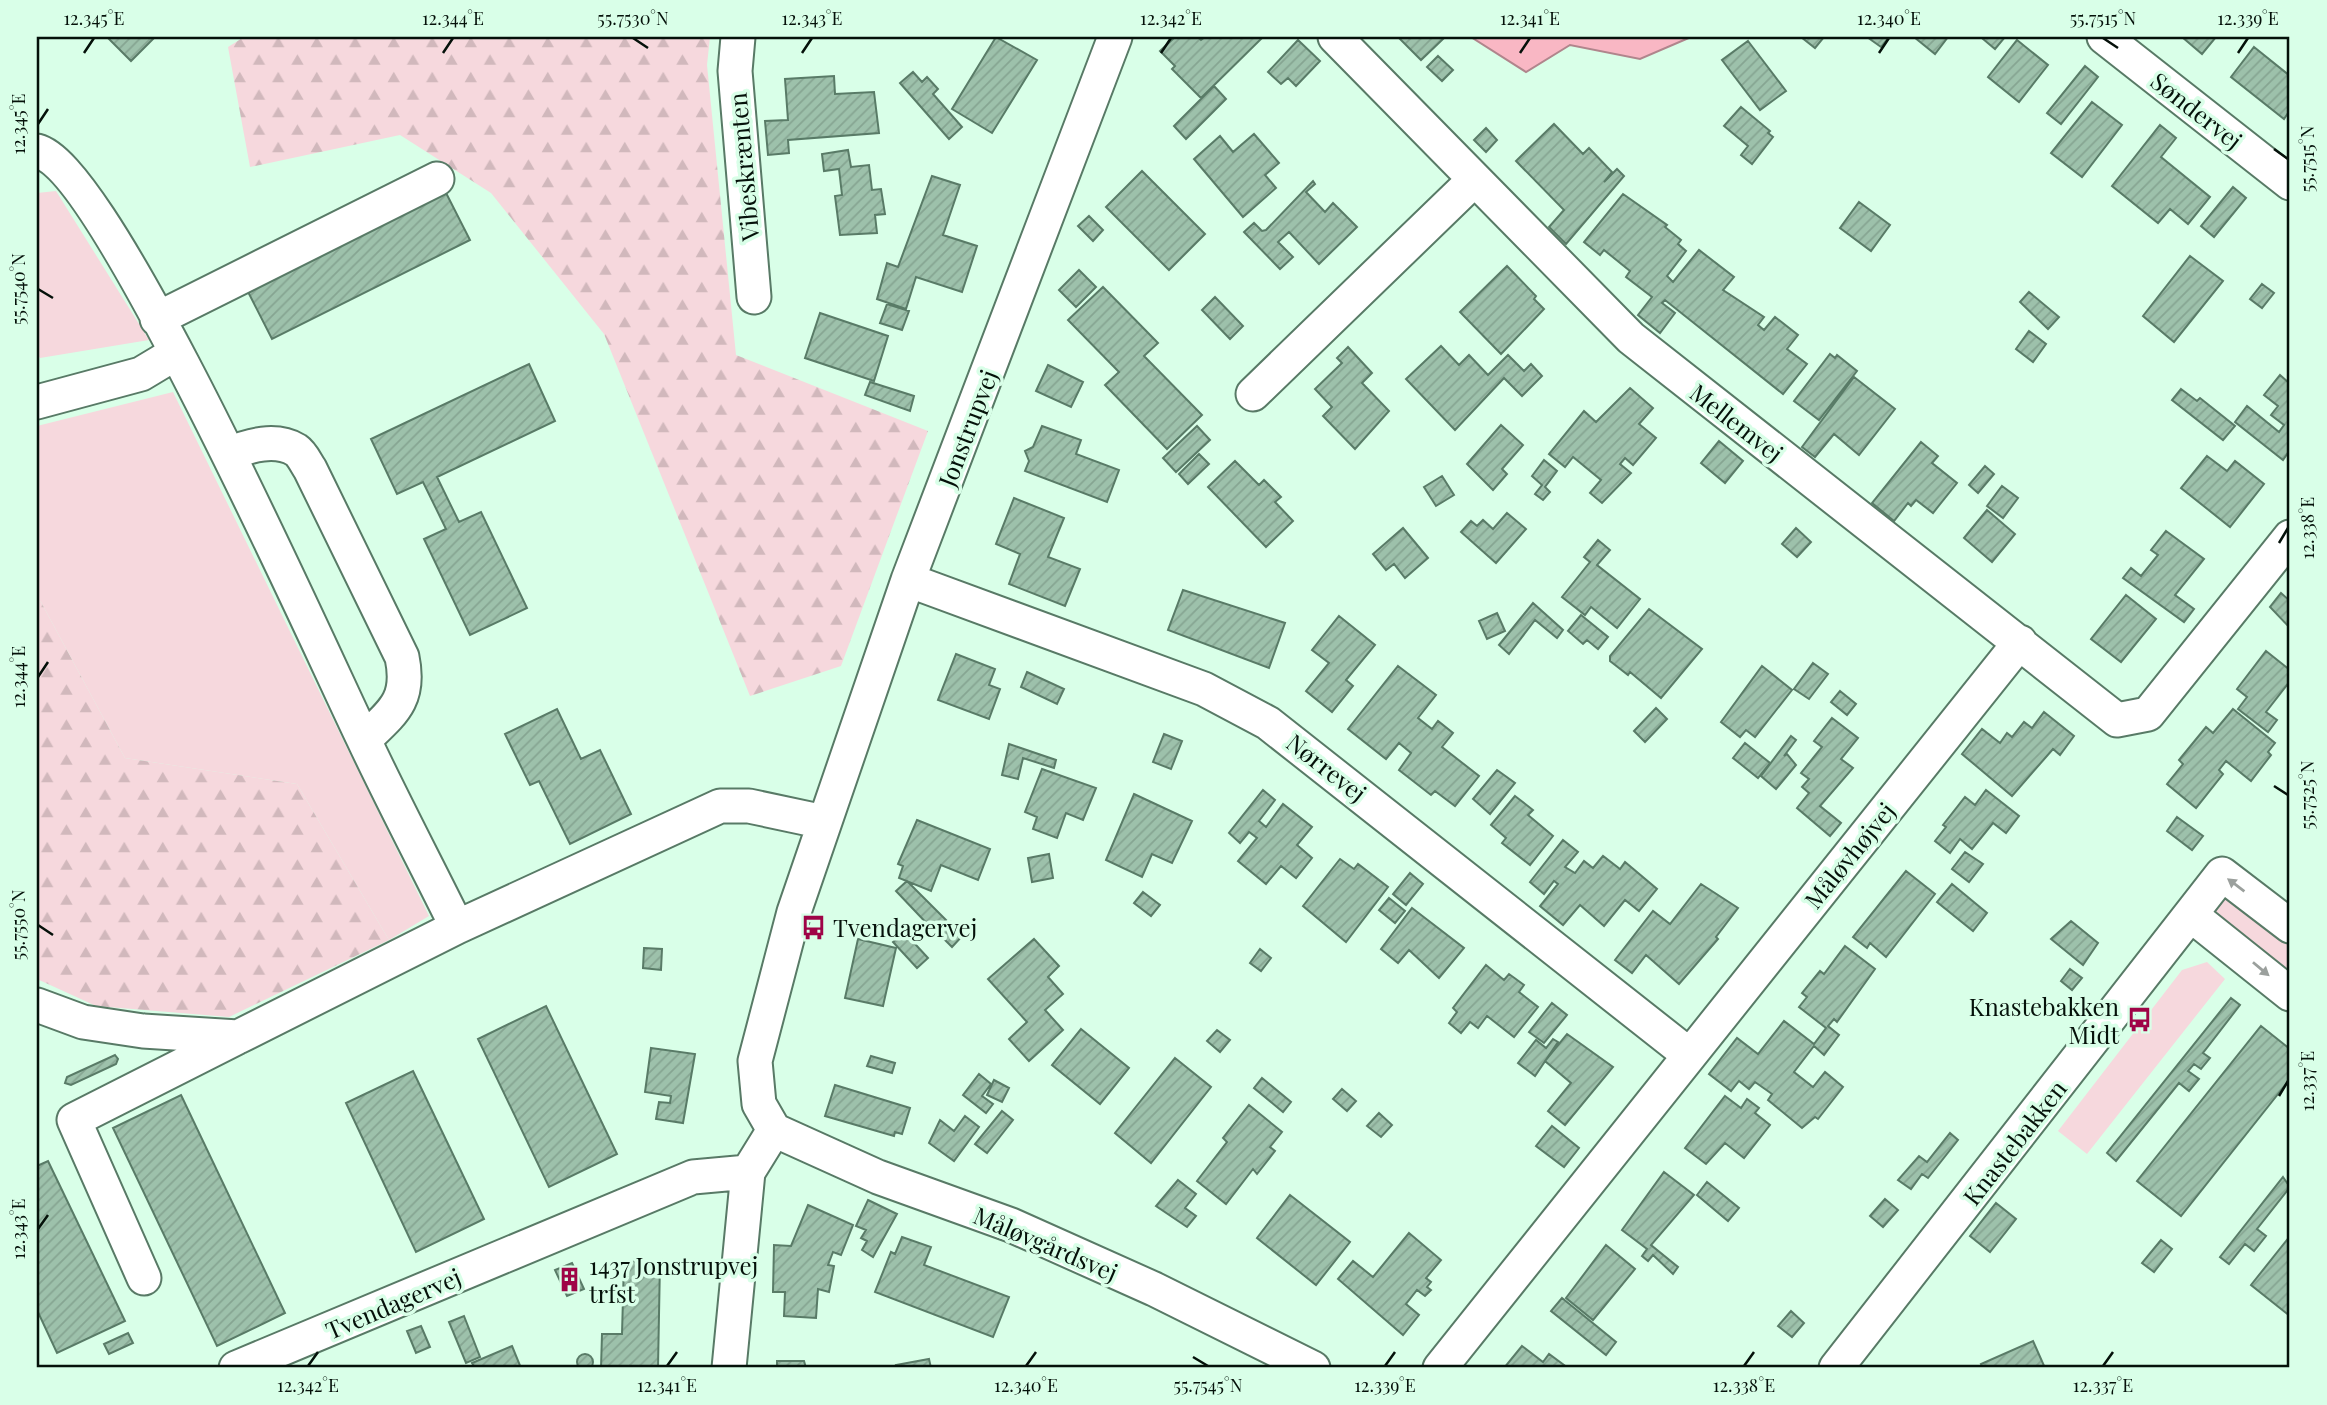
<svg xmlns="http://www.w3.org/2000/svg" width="2327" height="1405" viewBox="0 0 2327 1405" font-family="'Playfair Display',serif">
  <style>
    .grass { fill: #f6d8dd }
    .forest { fill: url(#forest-firs) }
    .water { fill: #f9b7c4; stroke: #b0858c; stroke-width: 2 }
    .building { fill: url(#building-hatch); stroke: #597b67; stroke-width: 2 }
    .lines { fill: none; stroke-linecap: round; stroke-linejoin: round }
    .minor-casing { stroke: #587a66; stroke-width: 37 }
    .minor { stroke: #fff; stroke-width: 33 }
    .oneway { fill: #9ba09d }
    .ticks { fill: none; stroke: #05110a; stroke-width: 2.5 }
    .labels { text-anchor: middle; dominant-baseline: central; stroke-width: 7; stroke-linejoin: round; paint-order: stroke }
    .street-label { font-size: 24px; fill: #05110a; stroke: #d9ffe8 }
    .poi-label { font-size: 24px; fill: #05110a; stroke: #d9ffe8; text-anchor: start }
    .neatline { fill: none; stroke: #05110a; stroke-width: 2.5 }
    .ticks-label { font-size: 18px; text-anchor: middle; fill: #05110a }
  </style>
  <defs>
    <pattern id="forest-firs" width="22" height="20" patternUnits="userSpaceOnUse" patternTransform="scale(1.75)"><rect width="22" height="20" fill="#f6d8dd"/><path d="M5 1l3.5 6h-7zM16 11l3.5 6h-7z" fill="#d1b8bc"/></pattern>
    <pattern id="building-hatch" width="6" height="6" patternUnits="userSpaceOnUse" patternTransform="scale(1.75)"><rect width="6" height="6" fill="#9dc1ab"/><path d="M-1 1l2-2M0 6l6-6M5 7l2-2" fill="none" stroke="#86a592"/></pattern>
  </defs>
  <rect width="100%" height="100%" fill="#d9ffe8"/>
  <path class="grass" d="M56 191 149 340 40 358 37 354V193Z
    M173 392 429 916 389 940 297 784 125 758 41 602 37 600V426Z
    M2223 899 2237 901 2290 946V975L2210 913Z
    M2207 962 2225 979 2087 1154 2058 1131 2182 970Z"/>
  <path class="forest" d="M244 37H710L707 65 736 355 928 431 841 666 750 696 604 334 491 193 400 135 250 167 228 47Z
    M37 600 41 602 125 758 297 784 389 940 229 1017 96 1006 37 979Z"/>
  <path class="water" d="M1471 37H1691L1640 59 1570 45 1526 72Z"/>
  <path class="building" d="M107 37H155L131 61Z
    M996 37 1037 60 992 133 952 109Z
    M1175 37H1198L1201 40 1205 37H1263L1201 98 1172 69 1175 66 1160 51Z
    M1398 37H1441L1443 39 1421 60Z
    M1801 37H1824L1815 48Z
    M1867 37H1889L1881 47Z
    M1914 37H1948L1935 54Z
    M1985 37H2005L1995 49 1983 39Z
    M2182 37H2216L2202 54Z
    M1298 40 1320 61 1296 86 1288 78 1281 84 1268 72Z
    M2017 40 2048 65 2019 102 1988 77Z
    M1748 41 1786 91 1760 110 1722 60Z
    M2254 47 2290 76V110L2284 119 2231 77Z
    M1438 56 1453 70 1442 81 1427 67Z
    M2085 66 2098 77 2061 124 2047 113Z
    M913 72 922 82 927 77 938 89 933 94 962 127 949 139 900 83Z
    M834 76 835 94 874 92 879 133 788 140 789 153 768 155 765 121 788 120 785 79Z
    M1214 86 1226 99 1186 139 1174 126Z
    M2092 102 2122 125 2082 177 2051 153Z
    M1741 107 1770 131 1768 133 1773 137 1752 164 1741 155 1748 146 1724 126Z
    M1554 124 1583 154 1589 148 1612 172 1604 182 1617 169 1624 176 1566 244 1549 227 1564 210 1516 161Z
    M2160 125 2176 138 2161 157 2210 197 2188 224 2170 209 2158 223 2112 186Z
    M1486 128 1497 140 1486 152 1474 140Z
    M1254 134 1279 163 1265 175 1276 188 1243 217 1194 159 1220 136 1233 152Z
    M848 150 851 167 869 165 872 190 881 189 885 214 875 215 877 233 840 235 835 196 842 195 839 169 824 171 822 154Z
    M1142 171 1205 234 1169 270 1106 207Z
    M932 176 960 185 943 235 977 246 962 292 916 277 906 309 877 299 887 263 898 267Z
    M1313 181 1315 184 1306 192 1325 212 1333 203 1357 227 1319 264 1289 232 1278 242 1293 257 1280 269 1244 232 1254 223 1262 231 1266 230Z
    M442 185 470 240 272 339 244 284Z
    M2233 187 2246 198 2214 237 2201 226Z
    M1623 194 1667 225 1665 227 1681 240 1678 244 1686 251 1667 276 1673 282 1699 250 1734 277 1723 290 1764 317 1758 325 1764 330 1775 317 1798 335 1787 349 1807 364 1783 394 1665 300 1662 303 1675 313 1660 333 1638 315 1652 297 1626 277 1630 271 1604 250 1600 255 1584 242Z
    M1859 202 1890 225 1871 251 1840 228Z
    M1089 216 1103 230 1093 241 1078 226Z
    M2190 256 2223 281 2174 342 2143 316Z
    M1507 266 1536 296 1534 299 1544 309 1501 354 1460 312Z
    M1079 270 1096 287 1076 307 1059 290Z
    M2262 284 2274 293 2262 308 2250 299Z
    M1103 287 1158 343 1144 356 1202 415 1167 449 1105 385 1119 372 1068 320Z
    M2029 292 2059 317 2048 329 2020 302Z
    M1215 297 1243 326 1230 339 1202 310Z
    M887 304 909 311 902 330 880 323Z
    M820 313 888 336 874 381 805 358Z
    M2029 331 2046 344 2033 362 2016 349Z
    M1441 346 1459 365 1469 355 1488 375 1508 355 1524 371 1531 364 1542 376 1522 396 1504 378 1455 430 1406 379Z
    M1348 347 1372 373 1362 383 1389 411 1355 449 1323 416 1332 407 1315 389 1342 363 1337 358Z
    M1830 354 1835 358 1837 355 1857 371 1819 420 1794 401Z
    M529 364 555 421 437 477 459 522 481 512 527 608 470 635 424 539 446 529 423 482 397 494 371 439Z
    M1048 365 1083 382 1071 407 1036 391Z
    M2280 375 2290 384V450L2283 460 2235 422 2247 406 2279 432 2284 425 2271 415 2278 406 2264 395Z
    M1854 377 1895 409 1859 455 1834 434 1815 457 1802 447Z
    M870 382 914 396 910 411 865 395Z
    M1630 388 1653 408 1639 424 1656 438 1633 465 1625 458 1620 464 1631 473 1602 503 1590 493 1601 480 1573 457 1565 467 1549 454 1584 411 1596 422Z
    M2181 389 2197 401 2200 398 2235 426 2223 440 2172 400Z
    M1501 425 1523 445 1502 469 1507 474 1493 490 1467 464Z
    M1042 426 1081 440 1076 454 1119 470 1107 502 1025 471 1029 461 1025 451 1033 447Z
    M1197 426 1210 440 1176 472 1163 458Z
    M1719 441 1743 461 1725 483 1701 463Z
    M1921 442 1938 456 1932 463 1957 483 1933 513 1916 500 1911 506 1908 503 1894 521 1872 503Z
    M1199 454 1209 464 1188 484 1179 474Z
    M2207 456 2227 471 2235 461 2264 484 2230 527 2181 488Z
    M1544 460 1557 471 1545 487 1550 492 1543 500 1535 494 1542 485 1532 476Z
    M1235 461 1259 485 1264 480 1281 497 1275 502 1293 521 1266 547 1208 487Z
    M1985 466 1994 474 1978 493 1969 485Z
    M1442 476 1454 495 1436 506 1424 487Z
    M2002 486 2018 498 2003 518 1987 506Z
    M1014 498 1064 518 1048 557 1080 569 1065 606 1009 584 1020 554 996 544Z
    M1987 510 2015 534 1992 562 1964 538Z
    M1507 513 1526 529 1496 563 1461 532 1471 521 1477 526 1483 520 1493 529Z
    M1403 528 1428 558 1405 578 1394 564 1386 570 1373 554Z
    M1796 528 1811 542 1797 557 1782 544Z
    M2166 531 2204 559 2175 595 2194 609 2184 622 2123 578 2131 568 2141 576 2158 555 2151 550Z
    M1598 540 1610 550 1597 565 1640 599 1617 628 1591 607 1585 615 1562 597 1590 562 1584 557Z
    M1183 590 1285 623 1269 668 1168 630Z
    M2281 593 2290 601V628L2270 607Z
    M2126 595 2156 619 2121 662 2091 639Z
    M1533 603 1563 630 1557 638 1535 620 1509 654 1499 645Z
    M1649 609 1702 649 1661 698 1630 672 1628 675 1610 661V656Z
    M1497 613 1505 631 1487 639 1479 621Z
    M1581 615 1608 637 1598 649 1587 640 1583 644 1568 631Z
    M1339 616 1375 645 1346 680 1353 686 1332 712 1306 691 1329 663 1312 650Z
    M2266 651 2290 670V681L2266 712 2277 720 2268 732 2238 709 2247 697 2237 689Z
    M956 654 995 669 989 685 1000 689 989 719 938 700Z
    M1813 663 1828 674 1809 699 1794 689Z
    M1398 666 1436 695 1418 718 1432 729 1438 721 1453 733 1442 747 1479 776 1455 806 1435 791 1431 795 1399 770 1411 753 1399 743 1386 759 1348 729Z
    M1762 666 1792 690 1755 737 1746 730 1740 737 1721 722Z
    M1027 672 1064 689 1057 704 1021 687Z
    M1840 691 1856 704 1847 715 1831 702Z
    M1656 708 1667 719 1645 742 1634 731Z
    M557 709 581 759 600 750 631 814 570 844 539 781 530 785 505 734Z
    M2233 709 2275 743 2268 752 2271 755 2251 781 2226 761 2219 770 2223 774 2196 808 2167 784 2183 764 2179 760 2206 727 2213 733Z
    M2044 712 2074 736 2060 755 2053 749 2012 796 1962 754 1982 729 2000 743 2007 733 2012 737 2024 722 2032 728Z
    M1832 718 1858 738 1841 759 1853 768 1820 806 1841 823 1830 836 1797 808 1809 793 1802 787 1809 779 1801 773 1822 747 1814 741Z
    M1164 734 1182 741 1171 769 1153 762Z
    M1791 736 1796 740 1784 756 1787 754 1796 765 1776 789 1761 776Z
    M1745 743 1770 763 1758 778 1733 758Z
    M1009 744 1056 760 1054 768 1023 758 1018 779 1002 775Z
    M1042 769 1096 788 1083 820 1066 813 1057 838 1033 829 1037 817 1025 812Z
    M1497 770 1515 783 1490 814 1473 799Z
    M1263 790 1275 800 1259 821 1266 827 1283 804 1312 827 1297 845 1312 858 1296 878 1281 866 1266 884 1238 861 1257 838 1249 832 1240 843 1229 833Z
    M1986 790 2019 816 2006 833 1993 823 1972 849 1960 839 1950 853 1935 841 1946 827 1943 825 1965 797 1975 805Z
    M1134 794 1192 821 1172 863 1152 854 1142 877 1106 860Z
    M1515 796 1533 810 1528 815 1553 836 1530 865 1502 843 1506 838 1491 825Z
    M2177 817 2203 836 2192 850 2167 831Z
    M917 820 990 849 978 880 941 865 931 891 899 878 903 866 898 864Z
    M1563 840 1578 852 1565 867 1575 873 1584 861 1593 868 1603 856 1620 869 1625 862 1657 889 1639 911 1625 900 1604 926 1580 905 1563 925 1540 906 1558 884 1554 881 1544 894 1530 882Z
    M1965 852 1983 864 1969 882 1952 869Z
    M1049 854 1053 878 1032 882 1028 858Z
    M1340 859 1354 869 1358 864 1388 887 1346 942 1303 906Z
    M1906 871 1935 894 1886 957 1870 943 1867 948 1853 937Z
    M1410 873 1423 884 1406 905 1393 894Z
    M907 881 946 920 934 931 896 891Z
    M1701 884 1738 908 1716 937 1718 939 1679 984 1646 955 1632 973 1615 960 1653 911 1670 924Z
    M1952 884 1987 913 1973 931 1937 902Z
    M1143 892 1160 905 1151 916 1134 903Z
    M1389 898 1405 911 1395 923 1379 910Z
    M1412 908 1464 948 1439 978 1409 950 1398 963 1381 949Z
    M2071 921 2098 943 2083 965 2051 939Z
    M951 922 964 934 952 947 939 934Z
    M904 932 928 958 917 968 893 942Z
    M858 939 896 948 883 1006 845 998Z
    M1034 939 1059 966 1048 977 1063 994 1045 1010 1063 1030 1029 1061 1009 1039 1027 1022 988 979Z
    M1845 946 1875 969 1837 1022 1834 1019 1828 1026 1839 1035 1824 1055 1814 1046 1794 1072 1813 1087 1825 1072 1843 1087 1818 1119 1815 1117 1802 1128 1768 1100 1772 1094 1755 1082 1749 1089 1739 1081 1731 1091 1709 1074 1737 1038 1758 1054 1784 1021 1814 1044 1826 1028 1799 1007 1807 997 1802 993 1820 971 1824 974Z
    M644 948 662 949 661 970 643 968Z
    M1260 949 1271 958 1261 971 1250 963Z
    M1486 965 1504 980 1509 974 1524 985 1519 992 1538 1007 1514 1037 1487 1016 1478 1028 1470 1022 1461 1033 1449 1023 1457 1012 1453 1008Z
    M2070 969 2082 978 2072 990 2061 981Z
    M2231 998 2240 1005 2203 1053 2210 1058 2201 1069 2194 1064 2188 1071 2199 1079 2189 1091 2179 1083 2116 1161 2107 1153Z
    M1552 1003 1567 1015 1544 1043 1529 1032Z
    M546 1006 617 1154 549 1187 478 1039Z
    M2261 1026 2290 1049V1079L2181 1216 2137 1181Z
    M1081 1029 1129 1068 1100 1104 1052 1065Z
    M1217 1030 1230 1040 1220 1052 1207 1041Z
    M1567 1034 1613 1067 1565 1125 1548 1111 1571 1083 1545 1061Z
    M1553 1039 1558 1042 1535 1076 1518 1063 1536 1040 1546 1048Z
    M651 1048 695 1054 683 1123 656 1119 659 1102 670 1103 671 1096 645 1092Z
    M115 1055 118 1059 116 1064 71 1085 65 1083 67 1077Z
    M871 1056 895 1063 892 1073 867 1066Z
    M1175 1058 1211 1087 1151 1163 1115 1133Z
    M413 1071 484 1219 416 1252 346 1103Z
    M979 1074 991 1084 982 1096 993 1104 986 1113 963 1095Z
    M1262 1078 1291 1102 1283 1112 1254 1088Z
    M994 1080 1009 1088 1002 1102 987 1095Z
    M835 1085 910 1108 902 1134 895 1132 894 1136 825 1116Z
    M1342 1089 1356 1101 1347 1111 1333 1099Z
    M181 1095 285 1313 217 1346 113 1128Z
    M1725 1096 1741 1108 1747 1099 1759 1108 1755 1113 1770 1125 1744 1158 1725 1143 1706 1164 1685 1148Z
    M1249 1105 1282 1132 1270 1147 1275 1151 1257 1174 1253 1169 1226 1204 1197 1181 1227 1142 1223 1138Z
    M1002 1111 1013 1120 987 1153 975 1144Z
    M1379 1113 1392 1125 1381 1137 1367 1126Z
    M965 1116 979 1127 954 1161 929 1143 940 1120 954 1131Z
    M1552 1126 1579 1148 1564 1167 1536 1146Z
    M1950 1133 1958 1140 1928 1178 1922 1174 1911 1189 1898 1180 1919 1156 1927 1162Z
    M48 1161 125 1321 57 1353 37 1310V1166Z
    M1664 1172 1694 1195 1651 1245 1678 1267 1673 1274 1653 1255 1648 1261 1642 1256 1647 1249 1622 1230Z
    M2283 1177 2290 1187 2257 1229 2266 1236 2254 1251 2245 1244 2229 1264 2220 1257Z
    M1178 1180 1196 1194 1185 1208 1196 1216 1187 1227 1156 1206Z
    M1707 1182 1739 1208 1728 1221 1697 1195Z
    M1290 1195 1350 1242 1316 1285 1257 1238Z
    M1885 1199 1898 1210 1883 1227 1870 1216Z
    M868 1200 897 1214 873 1257 862 1250 867 1241 861 1238 866 1230 856 1226Z
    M1996 1203 2016 1219 1990 1252 1970 1236Z
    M808 1205 853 1225 841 1255 833 1252 828 1265 834 1266 829 1292 818 1289 816 1318 784 1316 785 1292H773L774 1245 791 1246Z
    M1409 1233 1441 1260 1426 1278 1431 1282 1427 1287 1431 1290 1425 1296 1417 1290 1406 1304 1419 1315 1403 1335 1338 1279 1353 1261 1373 1277Z
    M2290 1236V1316L2251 1285Z
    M902 1237 931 1247 924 1265 1009 1297 993 1337 875 1292 891 1252 895 1254Z
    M2161 1240 2172 1249 2154 1272 2142 1263Z
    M1606 1245 1635 1269 1593 1320 1566 1298Z
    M624 1261 660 1262 658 1368H601L602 1334H622Z
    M572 1263 584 1289 567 1296 555 1270Z
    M1562 1298 1616 1342 1606 1355 1551 1311Z
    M1791 1311 1804 1323 1792 1337 1778 1326Z
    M464 1316 480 1357 466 1363 449 1322Z
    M421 1326 430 1347 416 1353 407 1331Z
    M128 1333 133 1343 109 1354 104 1344Z
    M2033 1341 2045 1368H1983L1981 1364Z
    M512 1346 521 1368H475L472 1363Z
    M1522 1346 1543 1362 1549 1354 1568 1368H1504Z
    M577 1362a8 8 0 1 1 16 0a8 8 0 1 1-16 0Z
    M929 1359 931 1368H897L896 1365Z
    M777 1361H804L806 1368H777Z"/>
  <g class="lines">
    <defs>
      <path id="minor" d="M738 37 735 71 754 297
        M1335 37 1631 338 2117 720 2148 714 2290 537
        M2104 37 2290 183
        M37 151C107 168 321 651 363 738 393 802 426 864 457 927L238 1037 143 1031 83 1022 37 1005
        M157 319 437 179
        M1253 394 1474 180
        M37 402 141 374 176 353
        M230 454C249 445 276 438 296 450 302 454 306 463 310 469L402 657C411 700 393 712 364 740
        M908 580 1204 689 1268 723 1688 1054
        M2191 915 2290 994
        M457 927 720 806H749L824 822
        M774 1130 759 1104 755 1061 794 912 908 580 1115 37
        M774 1130 878 1177 1011 1225 1154 1289 1313 1368
        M144 1278 74 1120 236 1038
        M236 1368 693 1177 748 1172
        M729 1368 748 1172 774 1130
        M1440 1368 2020 642
        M1836 1368 2222 874 2290 926"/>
    </defs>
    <use href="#minor" class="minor-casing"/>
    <use href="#minor" class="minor"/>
  </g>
  <defs><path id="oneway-solid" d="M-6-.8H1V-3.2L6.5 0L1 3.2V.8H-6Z" transform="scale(1.75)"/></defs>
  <g class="oneway">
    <use href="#oneway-solid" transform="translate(2236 885) rotate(-143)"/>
    <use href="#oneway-solid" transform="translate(2261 969) rotate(40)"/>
  </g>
  <path class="ticks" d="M633 38 648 48M2103 38 2118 48M84 53 94 38M443 53 453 38M802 53 812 38M1161 53 1171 38M1520 53 1530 38M1879 53 1889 38M2238 53 2248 38M38 124 48 109M2274 149 2288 159M38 289 53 298M2279 543 2288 528M38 677 48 662M2274 786 2288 795M38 925 53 935M2279 1096 2288 1081M38 1229 48 1215M1193 1357 1208 1366M308 1366 318 1352M667 1366 677 1352M1026 1366 1036 1352M1385 1366 1395 1352M1744 1366 1754 1352M2103 1366 2113 1352"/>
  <defs>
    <symbol id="bus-bare" viewBox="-9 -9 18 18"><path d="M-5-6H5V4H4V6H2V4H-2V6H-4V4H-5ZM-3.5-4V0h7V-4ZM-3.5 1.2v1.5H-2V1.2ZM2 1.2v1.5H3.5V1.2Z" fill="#9f0447" stroke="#d9ffe8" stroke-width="2.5" paint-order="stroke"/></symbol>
    <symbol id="building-bare" viewBox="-9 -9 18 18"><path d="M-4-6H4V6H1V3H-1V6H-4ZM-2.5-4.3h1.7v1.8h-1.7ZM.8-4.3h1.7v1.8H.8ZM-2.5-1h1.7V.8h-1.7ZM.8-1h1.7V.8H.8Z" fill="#9f0447" stroke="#d9ffe8" stroke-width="2.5" paint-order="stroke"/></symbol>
  </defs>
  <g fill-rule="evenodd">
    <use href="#bus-bare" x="796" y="910" width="35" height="35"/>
    <use href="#bus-bare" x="2122" y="1002" width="35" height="35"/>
    <use href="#building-bare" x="552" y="1262" width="35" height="35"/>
  </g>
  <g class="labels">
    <g class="street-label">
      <text transform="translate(2197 110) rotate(38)">Søndervej</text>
      <text transform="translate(743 167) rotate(-95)">Vibeskrænten</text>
      <text transform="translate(1737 422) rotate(38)">Mellemvej</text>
      <text transform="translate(967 428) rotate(-69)">Jonstrupvej</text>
      <text transform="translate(1327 767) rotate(38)">Nørrevej</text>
      <text transform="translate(1849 855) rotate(-51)">Måløvhøjvej</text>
      <text transform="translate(2014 1142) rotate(-52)">Knastebakken</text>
      <text transform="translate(1046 1243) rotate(23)">Måløvgårdsvej</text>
      <text transform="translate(393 1303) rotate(-23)">Tvendagervej</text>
    </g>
    <g class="poi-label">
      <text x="833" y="927">Tvendagervej</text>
      <text x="2119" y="1006" text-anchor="end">Knastebakken<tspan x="2119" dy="28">Midt</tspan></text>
      <text x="589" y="1265">1437 Jonstrupvej<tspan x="589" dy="28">trfst</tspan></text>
    </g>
  </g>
  <rect width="2327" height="1405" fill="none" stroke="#d9ffe8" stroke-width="77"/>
  <rect x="38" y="38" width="2250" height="1328" class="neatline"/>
  <g class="ticks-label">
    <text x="94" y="25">12.345°E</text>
    <text x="453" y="25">12.344°E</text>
    <text x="633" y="25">55.7530°N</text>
    <text x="812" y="25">12.343°E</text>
    <text x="1171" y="25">12.342°E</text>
    <text x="1530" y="25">12.341°E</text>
    <text x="1889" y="25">12.340°E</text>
    <text x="2103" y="25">55.7515°N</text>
    <text x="2248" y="25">12.339°E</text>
    <text transform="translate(19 124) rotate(-90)" y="6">12.345°E</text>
    <text transform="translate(2308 159) rotate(-90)" y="6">55.7515°N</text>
    <text transform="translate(19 289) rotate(-90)" y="6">55.7540°N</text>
    <text transform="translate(2308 528) rotate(-90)" y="6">12.338°E</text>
    <text transform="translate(19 677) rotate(-90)" y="6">12.344°E</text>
    <text transform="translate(2308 795) rotate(-90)" y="6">55.7525°N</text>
    <text transform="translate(19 925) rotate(-90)" y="6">55.7550°N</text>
    <text transform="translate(2308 1081) rotate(-90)" y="6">12.337°E</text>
    <text transform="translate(19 1229) rotate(-90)" y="6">12.343°E</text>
    <text x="308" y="1392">12.342°E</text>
    <text x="667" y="1392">12.341°E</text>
    <text x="1026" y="1392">12.340°E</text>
    <text x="1208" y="1392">55.7545°N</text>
    <text x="1385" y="1392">12.339°E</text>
    <text x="1744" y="1392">12.338°E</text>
    <text x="2103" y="1392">12.337°E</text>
  </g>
</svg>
